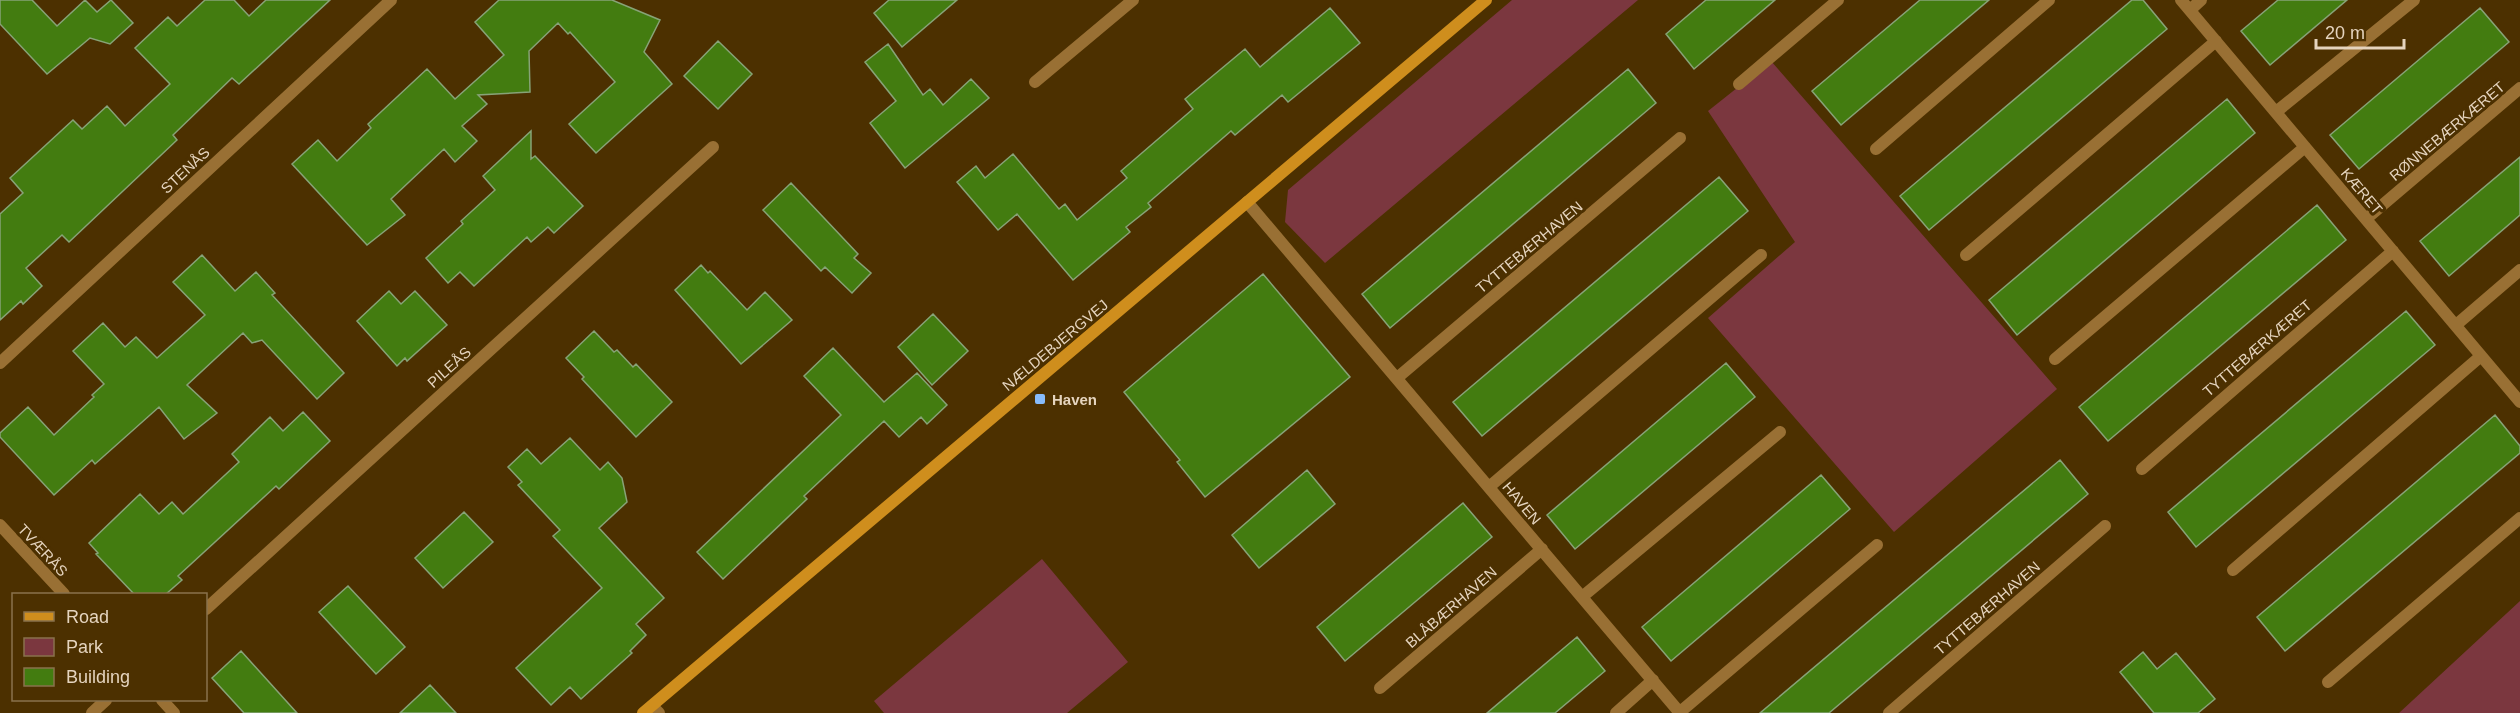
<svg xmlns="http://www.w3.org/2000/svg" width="2520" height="713" viewBox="0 0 2520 713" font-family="Arial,sans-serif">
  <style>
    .green { fill: #7b373f }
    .building { fill: #437c10; stroke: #87a377; stroke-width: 1.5 }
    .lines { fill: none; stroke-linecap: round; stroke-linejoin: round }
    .street { stroke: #997034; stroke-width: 12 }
    .secondary { stroke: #cf8e1d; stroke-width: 12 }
    .poi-dot { fill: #87bbfb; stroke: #4c3000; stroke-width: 2 }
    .labels { text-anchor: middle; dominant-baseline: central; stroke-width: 6; stroke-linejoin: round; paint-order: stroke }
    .street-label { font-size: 15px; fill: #e5d4be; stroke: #4c3000 }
    .poi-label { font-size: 15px; font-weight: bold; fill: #e5d4be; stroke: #4c3000; text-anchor: start }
  </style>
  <rect width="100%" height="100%" fill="#4c3000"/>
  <path class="green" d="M1512 0H1638L1325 263 1285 222 1288 190Z
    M1771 61 2057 389 1894 532 1708 318 1795 242 1708 111Z
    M1042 559 1128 662 1067 713H884L874 701Z
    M2520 601V713H2399Z"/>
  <path class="building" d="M0 0H32L57 26 85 0 97 12 111 0 133 23 110 44 90 38 47 74 0 24Z
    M205 0H234L249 16 266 0H330L239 84 232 78 173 135 177 140 69 242 62 235 26 268 42 286 23 304 21 301 0 320V214L23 193 10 178 73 120 82 129 107 106 125 126 170 84 135 48 168 17 177 26Z
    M499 0H612L660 20 644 52 672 84 596 153 569 124 615 82 570 32 568 34 558 23 529 51 530 92 478 95 487 104 462 126 477 141 455 162 444 149 391 199 405 215 367 245 292 164 318 140 337 161 371 128 368 124 427 69 455 99 504 55 475 22Z
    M889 0H957L902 47 874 13Z
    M1706 0H1775L1694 69 1666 34Z
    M1920 0H1989L1841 125 1812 91Z
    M2132 0H2143L2167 29 1929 230 1900 196Z
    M2278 0H2347L2270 65 2241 31Z
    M1330 8 1360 43 1288 102 1282 95 1235 135 1231 131 1148 203 1151 207 1126 227 1130 232 1073 280 1017 214 998 230 957 182 976 166 985 178 1013 154 1059 209 1065 204 1077 220 1127 178 1121 171 1193 109 1185 99 1245 49 1260 67Z
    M2480 8 2509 42 2359 169 2330 135Z
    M718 41 752 74 718 109 684 76Z
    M888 44 923 95 930 89 943 105 971 79 989 98 905 168 870 123 896 101 865 62Z
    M1628 69 1656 103 1390 328 1362 294Z
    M2227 99 2255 133 2017 335 1989 300Z
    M531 131V159L535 156 583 206 554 233 548 227 531 242 527 237 474 286 460 272 448 283 426 258 463 224 461 221 495 190 483 176Z
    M2520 157V215L2449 276 2420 241Z
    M1719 177 1748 211 1482 436 1453 402Z
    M791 183 858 254 854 258 871 273 852 293 825 267 821 271 763 210Z
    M2317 205 2346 240 2108 441 2079 407Z
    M202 255 235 291 256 272 275 293 272 295 344 373 317 399 262 340 252 343 243 333 187 385 217 413 184 439 159 407 95 464 92 460 54 495 0 437V433L28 407 54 435 94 397 92 395 104 384 73 351 103 323 125 347 136 337 157 358 205 315 173 282Z
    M701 265 708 273 710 271 747 310 765 292 792 320 741 364 675 290Z
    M1263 274 1350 377 1205 497 1177 462 1180 460 1124 392Z
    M389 291 401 304 415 291 447 325 407 361 405 358 397 366 357 321Z
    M2406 311 2435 345 2196 547 2168 512Z
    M933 314 968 351 932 385 898 347Z
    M594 331 614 352 617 350 633 367 636 364 672 402 636 437 582 379 584 377 566 358Z
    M833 348 884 402 917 373 947 405 927 424 921 417 899 437 884 421 804 496 807 499 723 579 697 552 841 415 804 376Z
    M1726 363 1755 397 1575 549 1547 515Z
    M303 412 330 441 279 489 276 486 178 576 182 580 166 594H134L96 554 98 553 89 543 140 494 159 514 172 502 183 514 239 462 232 454 270 417 283 431Z
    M2495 415 2520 446V453L2285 651 2257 617Z
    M570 438 600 470 608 462 622 478 627 502 599 528 664 598 636 624 646 635 630 651 632 653 581 699 570 687 551 705 516 668 602 588 553 536 560 530 518 485 522 482 508 467 527 449 541 464Z
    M2060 460 2088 494 1829 713H1760Z
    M1307 470 1335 504 1259 568 1232 535Z
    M1821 475 1850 509 1671 661 1642 627Z
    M1463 503 1492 537 1345 661 1317 627Z
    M464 512 493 542 443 588 415 558Z
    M348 586 405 647 376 674 319 612Z
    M1577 637 1605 671 1555 713H1487Z
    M241 651 297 713H244L212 678Z
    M2143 652 2157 669 2176 653 2215 699 2198 713H2154L2120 672Z
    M430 685 456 713H400Z"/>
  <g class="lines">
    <path class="street" d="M2181 0 2520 402
      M2190 10 2201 0
      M1035 82 1133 0
      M1739 84 1838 0
      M2276 112 2414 0
      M1876 149 2049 0
      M1247 202 1680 713
      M2366 219 2520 88
      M1966 255 2216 41
      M2456 325 2520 270
      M2055 359 2305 147
      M0 363 391 0
      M1397 378 1680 138
      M2142 469 2393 251
      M1489 487 1761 255
      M0 525 64 594
      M2233 570 2481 356
      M1582 597 1780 432
      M206 609 713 147
      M2328 682 2520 518
      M1380 688 1542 549
      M162 700 174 713
      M652 706 659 713
      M1680 712 1877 545
      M92 713 106 700
      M1616 713 1653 680
      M1889 713 2105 526"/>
    <path class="secondary" d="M643 713 1486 0"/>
  </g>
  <rect class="poi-dot" x="1034" y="393" width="12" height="12" rx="3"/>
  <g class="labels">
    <g class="street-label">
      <text transform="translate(2447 131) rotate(-40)">RØNNEBÆRKÆRET</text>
      <text transform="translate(185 170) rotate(-43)">STENÅS</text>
      <text transform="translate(2362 191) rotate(50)">KÆRET</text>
      <text transform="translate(1529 247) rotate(-40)">TYTTEBÆRHAVEN</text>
      <text transform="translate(1055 345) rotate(-40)">NÆLDEBJERGVEJ</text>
      <text transform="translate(2257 348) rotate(-41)">TYTTEBÆRKÆRET</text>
      <text transform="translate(449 367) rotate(-42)">PILEÅS</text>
      <text transform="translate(1522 503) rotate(50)">HAVEN</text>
      <text transform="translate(43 550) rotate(47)">TVÆRÅS</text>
      <text transform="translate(1451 607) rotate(-41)">BLÅBÆRHAVEN</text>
      <text transform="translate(1987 608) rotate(-41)">TYTTEBÆRHAVEN</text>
    </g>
    <g class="poi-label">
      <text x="1052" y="399">Haven</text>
    </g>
  </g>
  <rect x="12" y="593" width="195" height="108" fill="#4c3000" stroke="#89724c" stroke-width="1.5"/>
  <rect x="24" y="612" width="30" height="9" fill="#cf8e1d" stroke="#89724c" stroke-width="1.5"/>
  <text x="66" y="623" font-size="18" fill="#e5d4be">Road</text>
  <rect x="24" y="638" width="30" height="18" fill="#7b373f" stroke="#89724c" stroke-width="1.5"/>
  <text x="66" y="653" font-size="18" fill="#e5d4be">Park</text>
  <rect x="24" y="668" width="30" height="18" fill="#437c10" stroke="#89724c" stroke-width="1.5"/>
  <text x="66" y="683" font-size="18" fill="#e5d4be">Building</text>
  <path d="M2316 39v9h88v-9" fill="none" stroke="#e5d4be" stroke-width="3"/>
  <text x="2325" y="39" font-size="18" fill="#e5d4be" stroke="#4c3000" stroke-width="4.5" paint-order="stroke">20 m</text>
</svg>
